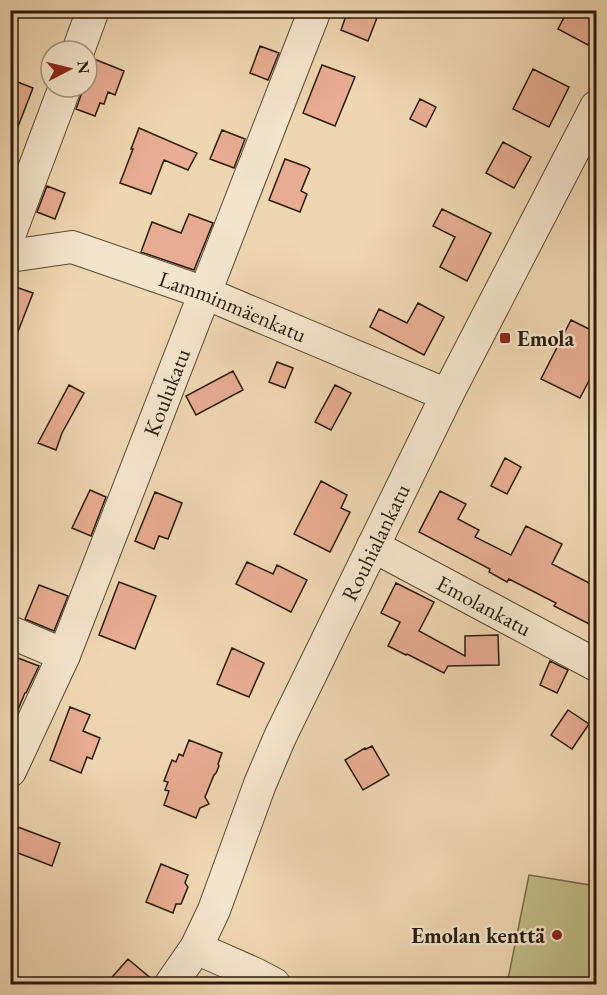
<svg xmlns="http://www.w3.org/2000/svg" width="607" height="995" viewBox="0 0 607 995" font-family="'EB Garamond',serif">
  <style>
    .green { fill: #c0bc86; stroke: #756c49; stroke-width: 1.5 }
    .building { fill: #e7ac92; stroke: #2a1b0c; stroke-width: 1.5 }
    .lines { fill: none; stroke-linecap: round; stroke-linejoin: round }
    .minor-casing { stroke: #5b4a35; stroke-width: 34 }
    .minor { stroke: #f4e4cc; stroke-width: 32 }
    .poi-dot { fill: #8f2418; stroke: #f4e4cc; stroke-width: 2 }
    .labels { text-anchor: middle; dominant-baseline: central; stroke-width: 5; stroke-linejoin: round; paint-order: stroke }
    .street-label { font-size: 22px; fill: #2a1b0c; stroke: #f4e4cc }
    .poi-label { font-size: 22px; font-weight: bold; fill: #2a1b0c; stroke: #f4e4cc; text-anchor: start }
  </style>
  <rect width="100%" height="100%" fill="#eed6b1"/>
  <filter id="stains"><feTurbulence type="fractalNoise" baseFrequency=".00333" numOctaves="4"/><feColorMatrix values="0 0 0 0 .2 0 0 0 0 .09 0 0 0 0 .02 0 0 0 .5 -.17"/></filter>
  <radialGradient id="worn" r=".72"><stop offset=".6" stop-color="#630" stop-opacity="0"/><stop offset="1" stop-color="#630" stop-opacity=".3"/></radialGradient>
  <path class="green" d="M529 875 596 886V984H507Z"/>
  <path class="building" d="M348 10H380L368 41 341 30Z
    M568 10H597V28L588 45 558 29Z
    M260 46 279 53 268 80 250 73Z
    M94 59 124 71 115 95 108 92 104 104 100 103 95 116 76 109 84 87H87V66Z
    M322 65 355 77 335 126 303 113Z
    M533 69 569 87 549 127 513 109Z
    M10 79 33 88 12 142H10Z
    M420 99 436 107 426 127 410 119Z
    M139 128 197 153 188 170 164 160 151 194 120 183 133 149H131Z
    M222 130 245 139 234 168 210 159Z
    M503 142 531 157 514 188 486 173Z
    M285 159 307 167 310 169 301 191 307 194 300 212 269 200Z
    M47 186 65 193 55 219 37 212Z
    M442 209 491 233 467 281 440 267 455 237 433 226Z
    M189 214 213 223 194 270 141 252 152 222 181 233Z
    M10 285 33 293 12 347 10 346Z
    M418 303 444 317 424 355 370 327 379 309 407 323Z
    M571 320 597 333V365L580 398 541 379Z
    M277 362 293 368 285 388 269 382Z
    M233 371 243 390 196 415 186 396Z
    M69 385 84 393 62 433 56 450 38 443Z
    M335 385 351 393 331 430 315 422Z
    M505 458 521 467 507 494 491 486Z
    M321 481 347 495 341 508 350 512 330 552 294 534Z
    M90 490 106 497 91 536 72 528Z
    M440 491 466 504 458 519 479 530 475 537 511 555 526 526 562 544 552 564 597 587V628L554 606 556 603 509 579 507 582 489 572 490 569 419 532Z
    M155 492 182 503 168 539 159 536 154 549 135 541Z
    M247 562 273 574 277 565 307 580 291 612 236 584Z
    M119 582 156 596 135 649 99 635Z
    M396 583 434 602 419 631 465 656V636L498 635 499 665 448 666 444 673 407 654 406 655 388 646 400 622 381 613Z
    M39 585 68 596 54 631 25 619Z
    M232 648 264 663 249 697 217 684Z
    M10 655 39 666 26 693H25L11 726Z
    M550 661 568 670 557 693 540 685Z
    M70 707 90 715 83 731 100 738 92 759 87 757 81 773 50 760Z
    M568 710 589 724 572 749 551 735Z
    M189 740 222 753 218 764 219 766 216 773 214 775 205 797 209 804 200 808 196 818 164 805 169 791 165 790 168 782 164 781 172 760 176 762 179 754 183 756Z
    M372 746 389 775 363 790 345 760 365 748 366 749Z
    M10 824 60 843 52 866 10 850Z
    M161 864 188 875 185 883 188 887 181 904H176L173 913 146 902Z
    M128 959 154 981 153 984H106Z"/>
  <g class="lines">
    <defs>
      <g id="minor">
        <path d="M78 51 93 10"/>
        <path d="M10 233 65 87"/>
        <path id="s1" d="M10 256 72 247 205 293 447 395"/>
        <path id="s2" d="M373 546 596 665"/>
        <path d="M10 632 64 655"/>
        <path id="s3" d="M10 771 64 655 315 10"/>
        <path d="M196 948 255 974 274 984"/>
        <path id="s4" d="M171 984 196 948 214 910 260 784 280 737 447 395 596 107"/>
      </g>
    </defs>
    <use href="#minor" class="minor-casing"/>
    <use href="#minor" class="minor"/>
  </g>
  <g class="poi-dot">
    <rect x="499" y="332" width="12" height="12" rx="3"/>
    <circle cx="557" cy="935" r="6"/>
  </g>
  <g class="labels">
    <g class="street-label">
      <text stroke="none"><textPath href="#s1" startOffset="234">Lamminmäenkatu</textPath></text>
      <text stroke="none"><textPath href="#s3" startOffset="410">Koulukatu</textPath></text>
      <text stroke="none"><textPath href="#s4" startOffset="488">Rouhialankatu</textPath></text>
      <text stroke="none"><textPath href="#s2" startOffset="126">Emolankatu</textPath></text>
    </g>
    <g class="poi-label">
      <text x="517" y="338">Emola</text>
      <text x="545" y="935" text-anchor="end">Emolan kenttä</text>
    </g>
  </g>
  <rect width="607" height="995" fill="none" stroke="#eed6b1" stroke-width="36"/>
  <rect x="12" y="12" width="583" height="971" fill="none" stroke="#2a1b0c" stroke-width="3"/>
  <rect x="18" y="18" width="571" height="959" fill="none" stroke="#2a1b0c" stroke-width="1.5"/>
  <g transform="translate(69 69) rotate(83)"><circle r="28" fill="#f4e4cc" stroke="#a3947f" stroke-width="1.5"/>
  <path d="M0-4.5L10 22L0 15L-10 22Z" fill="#8f2418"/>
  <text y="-9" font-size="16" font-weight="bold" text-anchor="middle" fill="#2a1b0c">N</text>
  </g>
  <rect width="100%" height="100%" filter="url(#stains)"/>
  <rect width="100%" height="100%" fill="url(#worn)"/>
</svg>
